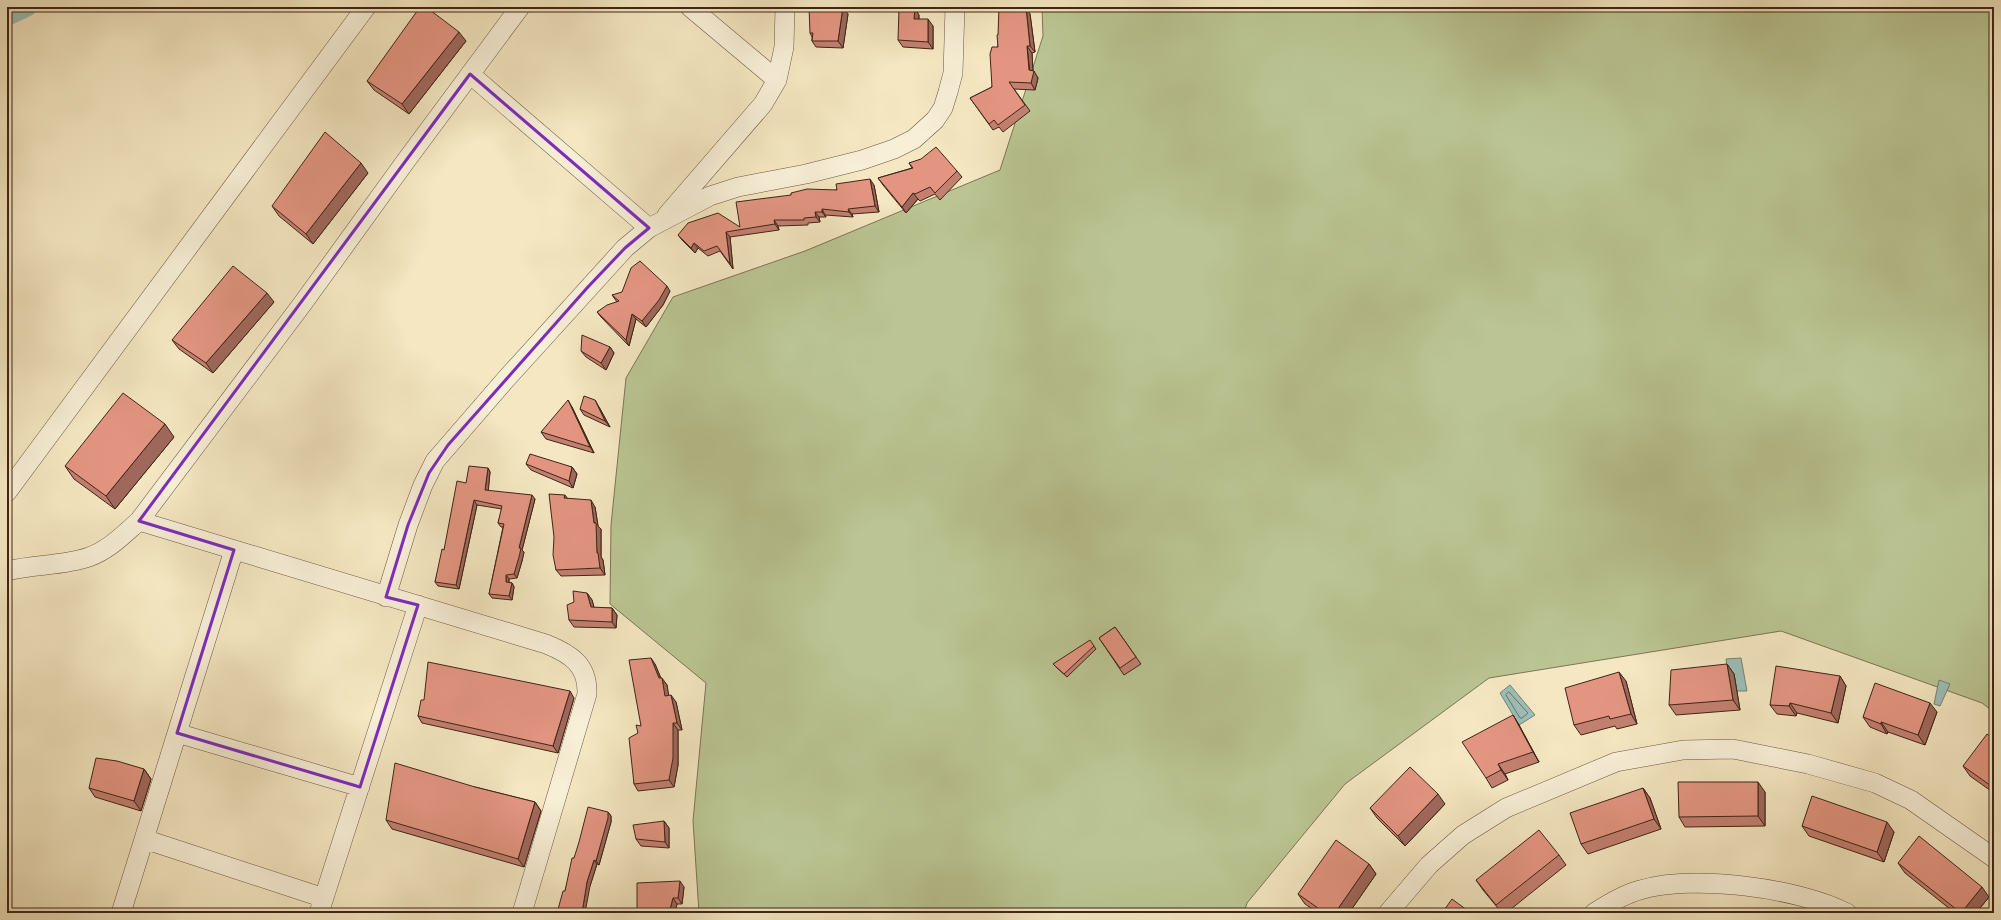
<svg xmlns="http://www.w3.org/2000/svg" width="2001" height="920" viewBox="0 0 2001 920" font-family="'Libre Caslon Text',serif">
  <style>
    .green { fill: #bac593; stroke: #7c7555 }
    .water { fill: #9cbfb7; stroke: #768177 }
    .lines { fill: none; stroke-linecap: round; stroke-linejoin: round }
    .shore { stroke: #6d7267; stroke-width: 1 }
    .canal { stroke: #9cbfb7; stroke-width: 18 }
    .street-casing { stroke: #6c5642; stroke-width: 20 }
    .street { stroke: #f8efd7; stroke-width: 19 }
    .wall { fill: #c38070; stroke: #3e2517 }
    .shaded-wall { fill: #9f685b; stroke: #3e2517 }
    .building { fill: #e39582; stroke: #3e2517 }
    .marked { fill: none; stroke: #7b2cbf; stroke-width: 3; stroke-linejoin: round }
  </style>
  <rect width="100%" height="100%" fill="#f4e7c1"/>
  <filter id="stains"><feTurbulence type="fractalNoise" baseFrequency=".005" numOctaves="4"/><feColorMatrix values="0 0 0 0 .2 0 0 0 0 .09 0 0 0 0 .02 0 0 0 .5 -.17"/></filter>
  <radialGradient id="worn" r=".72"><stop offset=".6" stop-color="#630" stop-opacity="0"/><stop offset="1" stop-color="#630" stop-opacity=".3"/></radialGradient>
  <path class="green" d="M1042 7H1994V712L1982 703 1781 631 1489 678 1345 784 1247 903 1244 913H699L693 821 706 683 610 604 611 525 626 378 673 297 805 251 1000 170 1043 36Z"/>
  <path class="water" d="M1741 658 1747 691H1737L1734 674 1728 675 1726 659Z
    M1939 680 1950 684 1940 706 1934 704Z
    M1510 685 1535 715 1519 725 1500 693Z"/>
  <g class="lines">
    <path class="shore" d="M1509 692 1528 713 1522 718H1520L1506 695Z"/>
    <path class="canal" d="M7 17 28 7"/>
    <defs>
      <path id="street" d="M690 7 777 80
        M470 74 649 228
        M667 215 763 104 777 80 784 47 785 7
        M7 492 366 7
        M139 521 546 644C571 654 588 665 587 694L522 913
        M7 571C34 564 63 566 89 557 109 550 124 534 139 521L303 303 405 162 520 7
        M386 597 408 525 423 485 435 461 506 379 625 248 649 228 710 196 738 187 806 174 862 160 894 149 914 139 935 120 943 108 948 92 953 73 955 7
        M177 733 360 787
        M144 839 324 898
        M121 913 234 550
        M319 913 418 605
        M1388 913 1429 865 1463 835 1506 808 1616 762 1683 750 1733 749 1808 764 1875 783 1911 800 1994 858
        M1594 913C1608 904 1624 894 1640 890 1693 874 1799 888 1847 913"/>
    </defs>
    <use href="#street" class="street-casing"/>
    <use href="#street" class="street"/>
  </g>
  <path class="wall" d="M848 14 843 48 816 47 812 41V37L810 33Z
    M1030 14 1035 52 1032 53 1033 71 1038 78 1035 90 1014 89 1030 111 1003 132 999 127 993 130 970 98 992 87 998 47V35Z
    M919 15V19L933 26V49L903 47 898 40Z
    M466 41 409 114 374 90 367 81Z
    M909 163 957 171 962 177 940 200 935 194 920 201 918 199 906 213 883 185 878 178 912 168Z
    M368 173 313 244 279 216 272 206Z
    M874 185 879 212 852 214 853 217 825 215 826 217H819L820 222 808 223V225L778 226 779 230 730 237 733 269 720 251 708 256 698 248 695 253 682 240 678 235 740 227 791 195 837 190Z
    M670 291 663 305 646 327 636 319 629 346 601 317 597 312 617 302 612 295Z
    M274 302 213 373 179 349 172 340Z
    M610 347 614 353 606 370 586 357 581 351Z
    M572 407 594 453 546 439 541 432Z
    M599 407 610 427 584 415 580 409Z
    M174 437 115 509 74 479 65 466Z
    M526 464 572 467 577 474 573 488 531 470Z
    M488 468 490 472 488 491 535 499 522 550 524 552 522 561 517 578 509 579V582L512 583 514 587 512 600 492 598 489 594 503 527H501L498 523 502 509 477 505 459 589 438 586 435 582 444 550 466 483Z
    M565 495 568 499 595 507 598 526 601 529V557L603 560 605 575 561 576 556 570Z
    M587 593 592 600 594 608H612L617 615 616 628 574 627 569 620 574 602Z
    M1115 627 1141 664 1124 675 1099 638Z
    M1094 646 1096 649 1067 677 1056 667 1053 664Z
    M655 664 661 678 667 685 668 695 676 702 682 730H678V765L674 787 638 791 634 784 638 733 641 726Z
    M1727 664 1734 674 1740 710 1676 715 1669 705Z
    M1840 676 1846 686 1838 723 1797 713 1796 716 1777 714 1770 705Z
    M1626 681 1637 724 1617 729 1615 726 1581 735 1574 725Z
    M574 698 558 753 422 723 418 716 424 700Z
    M1937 712 1925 745 1888 732 1887 734 1870 727 1863 717Z
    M1513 715 1519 725 1539 762 1505 774 1508 780 1492 788 1486 778Z
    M1994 739V793L1970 776 1963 766Z
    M144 769 151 779 141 811 95 797 89 788Z
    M475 787 535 802 541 811 524 867 392 829 386 820Z
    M1643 788 1650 798 1661 829 1588 854 1581 844Z
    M1765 792V826L1685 827 1679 817Z
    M1445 804 1405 846 1377 818 1370 808Z
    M608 812 611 816V822L599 865 597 864 590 886 565 891 574 858Z
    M664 821 669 828V848L641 846 636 839Z
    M1802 826 1894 832 1884 862 1809 836Z
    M1559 855 1566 865 1506 913H1502L1483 890 1476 880Z
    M1898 863 1989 897 1976 913H1955L1905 873Z
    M1369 864 1376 874 1349 913H1318L1305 904 1298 894Z
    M684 887 682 904H677L675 913H637Z"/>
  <path class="shaded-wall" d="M843 7 848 14 843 48 838 41Z
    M1026 7H1027L1030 14 1035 52 1030 46Z
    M915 8 919 15 918 25 914 19Z
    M928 19 933 26V49L928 42Z
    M459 32 466 41 409 114 402 104Z
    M1027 46 1032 53 1033 72 1034 71 1038 78 1035 90 1031 83Z
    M361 163 368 173 313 244 306 234Z
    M870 179 874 185 879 212 875 206Z
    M913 193 918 199 906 213 902 207Z
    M822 209 826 217 822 212Z
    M848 209 852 214 853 217 849 212Z
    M815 212 819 217 820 222 816 217Z
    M774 220 778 226 779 230 775 224Z
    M726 232 730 237 733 269 730 264Z
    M694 243 698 248 695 253 691 248Z
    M667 286 670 291 663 305 646 327 642 321Z
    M267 293 274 302 213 373 206 363Z
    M632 314 636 319 629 346 626 340Z
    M610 347 614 353 606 370 601 363Z
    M568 400 572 407 594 453 590 447Z
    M595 400 599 407 610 427 605 421Z
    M165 424 174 437 115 509 106 496Z
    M572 467 577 474 573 488 569 481Z
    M488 468 490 472 488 494 485 490Z
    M532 495 535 499 522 550 524 552 522 561 517 578 514 574 519 548Z
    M474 500 477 505 459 589 456 585Z
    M591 500 595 507 598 526 601 529V557L603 560 605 575 600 568 597 553 594 523Z
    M506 575 509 579 508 586 506 582Z
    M512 583 514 587 512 600 509 596Z
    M587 593 592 600 596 614 591 607Z
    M612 608 617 615 616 628 612 622Z
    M651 658 655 664 663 684 662 678 667 685 670 702 665 696Z
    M1727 664 1734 674 1740 710 1733 700Z
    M1619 672 1626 681 1637 724 1631 714Z
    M1840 676 1846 686 1838 723 1831 713Z
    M570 691 574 698 558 753 553 746Z
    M671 695 676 702 682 730 677 723Z
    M1790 703 1797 713 1796 716 1789 706Z
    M1930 703 1937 712 1925 745 1918 735Z
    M1513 715 1519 725 1539 762 1533 752Z
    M1881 722 1888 732 1887 734 1881 724Z
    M673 723 678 730V765L674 787 669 780Z
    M1498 764 1505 774 1508 780 1501 770Z
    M144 769 151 779 141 811 134 801Z
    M1758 782 1765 792V826L1758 816Z
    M1643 788 1650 798 1661 829 1654 819Z
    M1438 794 1445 804 1405 846 1398 836Z
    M535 802 541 811 524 867 518 859Z
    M608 812 611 816V822L599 865 596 861Z
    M664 821 669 828V848L665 842Z
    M1887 822 1894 832 1884 862 1877 852Z
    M594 860 597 864 590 886 585 913H582L587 882Z
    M1369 864 1376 874 1349 913H1335Z
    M680 881 684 887 682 904 678 898Z
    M1982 887 1989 897 1976 913H1961Z
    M673 898 677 904 675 913H669Z"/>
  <path class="building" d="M420 7H426L459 32 402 104 367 81Z
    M809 7H843L838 41H812L813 33H810Z
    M999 7H1026L1030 46H1027L1029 70 1034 71 1031 83 1009 82 1025 105 998 125 994 120 989 124 970 98 992 87 990 54 992 47H998L997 35H998Z
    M899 8H915L914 19H928V42L898 40Z
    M325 132 361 163 306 234 272 206Z
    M936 147 957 171 935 193 930 187 915 194 913 193 902 207 878 178 913 168 909 163 921 159Z
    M870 179 875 206 848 209 849 212 822 209V212H815L816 217 804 218V220H774L775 224 726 232 730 264 717 246 704 251 694 243 691 248 678 235 688 223 718 213 740 227 736 202 791 195V193L807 189 837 190 836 184Z
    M640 261 667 286 659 300 642 321 632 314 626 340 597 312 607 305 619 301 612 295 622 292 631 268Z
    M233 266 267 293 206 363 172 340Z
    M582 335 610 347 601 363 581 351Z
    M123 393 165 424 106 496 65 466Z
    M584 396 595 400 605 421 580 409Z
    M568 400 590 447 541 432Z
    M530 454 572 467 569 481 526 464Z
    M469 466 488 468 485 490 532 495 519 548H521L519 557 514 574 506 575V582L512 583 509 596 489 594 504 524 498 523 502 506 474 500 456 585 435 582 442 549 444 550 457 481 466 483Z
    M549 494 565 495 564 498 591 500 594 523H596L597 553H598L600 568 556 570 553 555 554 537Z
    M573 591 587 593 591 607 612 608V622L569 620 567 605 574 602Z
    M1115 627 1136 657 1120 668 1099 638Z
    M1090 640 1094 646 1064 674 1053 664Z
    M651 658 659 678H662L665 696 671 695 677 723H673V758L669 780 634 784 629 738 638 733 636 725 641 726 629 660Z
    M428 662 570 691 553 746 418 716 421 700H424Z
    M1727 664 1733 700 1669 705 1671 670Z
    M1776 666 1840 676 1831 713 1790 703 1789 706 1770 705Z
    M1619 672 1631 714 1610 719 1609 716 1574 725 1565 688Z
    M1875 683 1930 703 1918 735 1881 722V724L1863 717Z
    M1513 715 1533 752 1498 764 1501 770 1486 778 1462 742Z
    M1987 734 1994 739V788L1963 766Z
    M96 758 117 761 144 769 134 801 89 788Z
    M395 763 475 787 535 802 518 859 386 820Z
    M1410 767 1438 794 1398 836 1370 808Z
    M1678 782H1758V816L1679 817Z
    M1643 788 1654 819 1581 844 1570 813Z
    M1812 796 1887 822 1877 852 1802 826Z
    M588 807 608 812V818L596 861 594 860 587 882 582 913H557L563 891H565L572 858H574L579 842Z
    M664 821 665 842 636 839 633 825Z
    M1539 830 1559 855 1496 905 1476 880Z
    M1919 836 1982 887 1961 913 1898 863Z
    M1336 840 1369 864 1335 913H1325L1298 894Z
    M680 881 678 898H673L669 913H637V883Z
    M1452 899 1471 913H1442Z"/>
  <path class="marked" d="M470 74 649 228 625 248 587 288 448 445 429 473 408 525 386 597 418 605 360 787 177 733 234 550 139 521Z"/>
  <rect width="2001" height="920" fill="none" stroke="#f4e7c1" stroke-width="24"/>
  <rect x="8" y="8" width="1985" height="904" fill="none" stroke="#3e2517" stroke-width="2"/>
  <rect x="12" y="12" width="1977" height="896" fill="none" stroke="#3e2517"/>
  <rect width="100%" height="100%" filter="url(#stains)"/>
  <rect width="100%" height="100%" fill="url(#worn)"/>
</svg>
